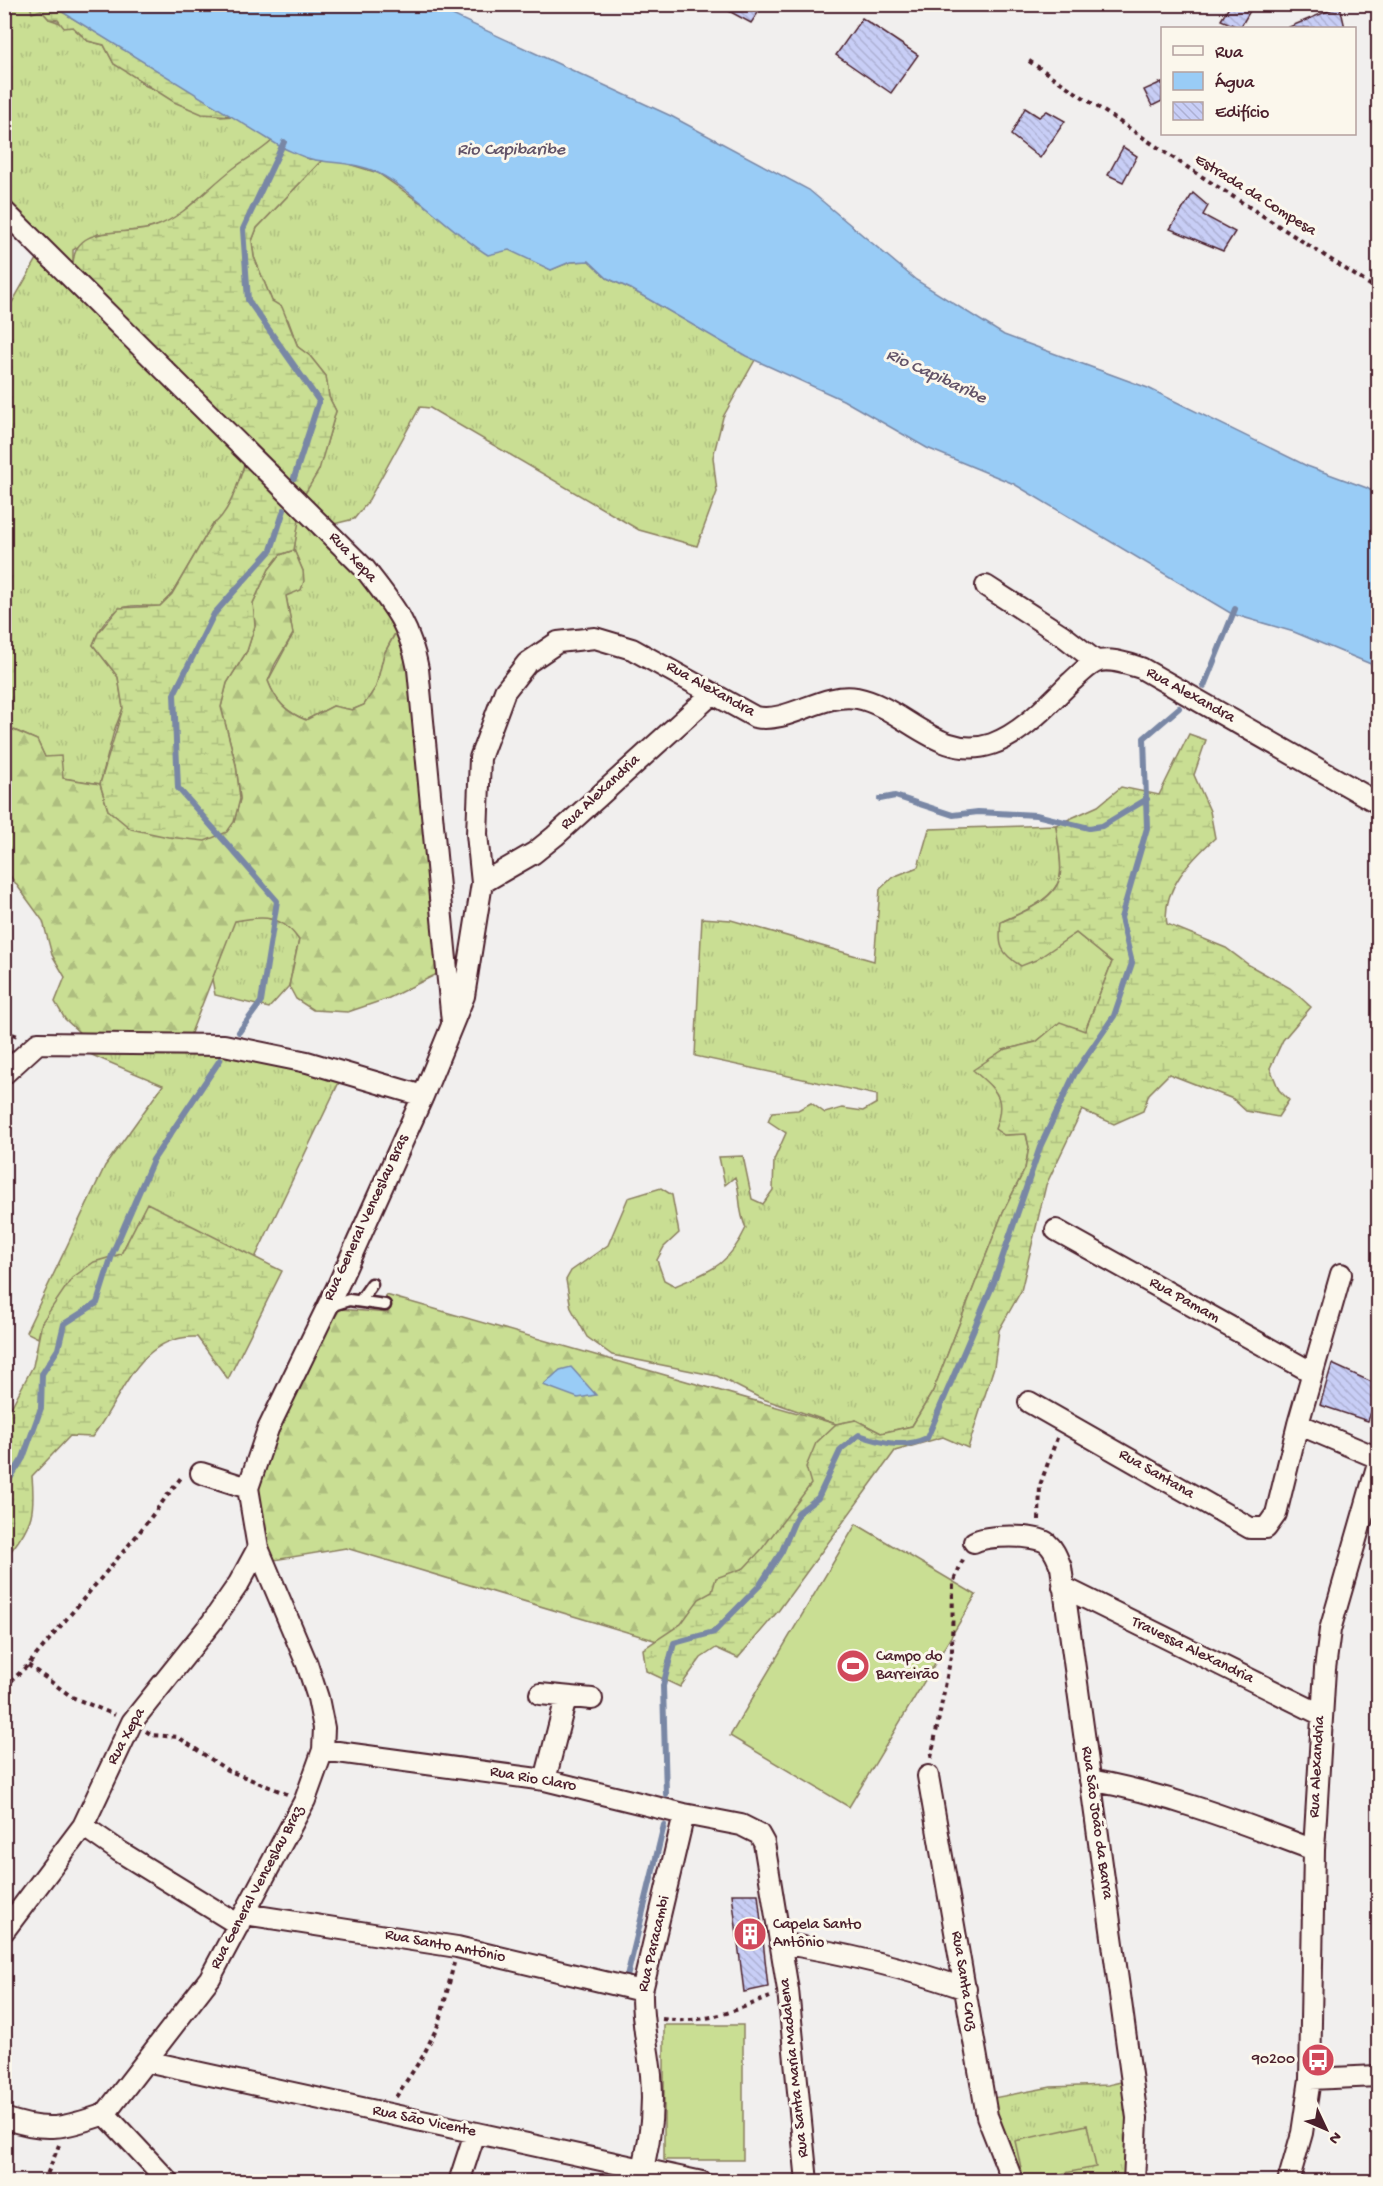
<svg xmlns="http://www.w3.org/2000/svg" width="1383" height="2186" viewBox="0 0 1383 2186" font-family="'Gochi Hand',sans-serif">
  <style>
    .grass { fill: url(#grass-tufts); stroke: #8a7e5f; stroke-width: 1.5 }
    .forest { fill: url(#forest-firs); stroke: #8a7e5f; stroke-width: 1.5 }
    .wetland { fill: url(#wetland-marsh); stroke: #8a7e5f; stroke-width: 1.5 }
    .pitch { fill: #c9de93; stroke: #8a7e5f; stroke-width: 1.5 }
    .water { fill: #99ccf6; stroke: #7987a5; stroke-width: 1.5 }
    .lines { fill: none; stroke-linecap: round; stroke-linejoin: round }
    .stream { stroke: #7987a5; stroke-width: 6 }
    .building { fill: url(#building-back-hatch); stroke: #4a1f2b; stroke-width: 1.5 }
    .lane-casing { stroke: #4a1f2b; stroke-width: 15 }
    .street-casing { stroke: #4a1f2b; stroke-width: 24 }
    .path { stroke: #4a1f2b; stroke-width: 4; stroke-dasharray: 4.5 4.5; stroke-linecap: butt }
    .lane { stroke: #fbf7ec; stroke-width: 10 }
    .street { stroke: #fbf7ec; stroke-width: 20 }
    .labels { text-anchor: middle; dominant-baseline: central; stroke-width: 6; stroke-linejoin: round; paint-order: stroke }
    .street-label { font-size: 16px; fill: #4a1f2b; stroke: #fbf7ec }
    .poi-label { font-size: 16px; fill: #4a1f2b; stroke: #fbf7ec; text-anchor: start }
    .water-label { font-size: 18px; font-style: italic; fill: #625368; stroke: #fbf7ec }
  </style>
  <defs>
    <pattern id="grass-tufts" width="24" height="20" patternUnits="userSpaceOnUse" patternTransform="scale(1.5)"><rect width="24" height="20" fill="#c9de93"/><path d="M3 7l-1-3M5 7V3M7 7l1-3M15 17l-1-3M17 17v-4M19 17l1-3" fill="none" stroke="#aebe7f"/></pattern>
    <pattern id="forest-firs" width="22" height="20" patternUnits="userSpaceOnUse" patternTransform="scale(1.5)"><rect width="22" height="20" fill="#c9de93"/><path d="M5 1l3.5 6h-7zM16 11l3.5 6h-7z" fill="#aebe7f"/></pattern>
    <pattern id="wetland-marsh" width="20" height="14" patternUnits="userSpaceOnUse" patternTransform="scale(1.5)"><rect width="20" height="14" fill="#c9de93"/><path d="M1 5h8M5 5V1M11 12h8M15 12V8" fill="none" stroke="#aebe7f"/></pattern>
    <pattern id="building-back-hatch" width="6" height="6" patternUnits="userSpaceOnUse" patternTransform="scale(1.5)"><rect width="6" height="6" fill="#c8cef6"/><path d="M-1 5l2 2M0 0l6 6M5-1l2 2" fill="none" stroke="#adb0d3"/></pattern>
  </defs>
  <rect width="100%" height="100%" fill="#f1efee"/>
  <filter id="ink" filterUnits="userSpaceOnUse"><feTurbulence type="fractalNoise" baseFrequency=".0167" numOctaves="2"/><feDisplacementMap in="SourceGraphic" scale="12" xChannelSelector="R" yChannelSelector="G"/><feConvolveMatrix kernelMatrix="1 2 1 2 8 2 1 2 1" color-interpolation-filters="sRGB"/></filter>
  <g filter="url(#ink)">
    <path class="grass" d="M4 5H30L41 10 49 19 72 27 88 41 104 45 114 64 127 70 144 85 221 117 234 116 272 141 259 153 238 165 172 221 144 230 98 234 73 250V265L5 199Z
      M322 160 342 162 378 173 418 201 551 270 570 262 589 261 607 278 631 289 755 360 723 417 713 457 717 492 697 546 639 530 430 408 420 407 367 503 354 519 326 526 303 497 325 449 336 411 329 397 326 376 310 356 298 347 288 320 272 301 254 257 252 241 257 228Z
      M37 259 246 458C239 479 232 514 212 525L172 594 160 606C150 607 141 605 131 606 111 607 99 629 93 645L118 677 123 708 114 731 100 784 62 778 45 757 37 740 5 726V315Z
      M299 514 354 567 402 635H394L384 654 376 687 364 705 352 710 333 706 306 720C286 712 276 702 268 681L293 634 286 596 303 571 294 550Z
      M1056 825C1057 841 1063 862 1060 877 1055 900 1020 913 1001 922L1061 942 1076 933 1112 962 1085 1031 1045 1035 1036 1042 1003 1050 999 1093 1004 1135 1026 1134 1029 1147 1025 1169 1003 1212 933 1391 912 1426 881 1433 856 1420 836 1424 760 1398 717 1376 612 1355 587 1337 571 1308 566 1280 571 1271 608 1245 628 1198 661 1188 672 1195 679 1233 664 1247 657 1260 664 1280 675 1286C712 1270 728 1266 746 1228 737 1209 742 1196 735 1177L725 1185 719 1157 743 1156 752 1199 763 1204 773 1190 774 1160 786 1133 768 1121 772 1112 798 1110 811 1103 825 1113 842 1108 863 1111 877 1103V1095L695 1056 702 918 731 920 874 961 880 889 893 877 918 867 929 829Z
      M261 916 288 925 299 940 289 986 269 1008 215 995 212 979 234 921Z
      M80 1050 191 1051 257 1058 342 1076 255 1258 147 1204 121 1254 42 1322 38 1338 26 1332 105 1166 163 1085Z
      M1121 2082 1130 2121 1129 2181H1021L1000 2139 993 2098 1051 2087 1108 2085Z"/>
    <path class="forest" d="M294 550 303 571 304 581 301 590 286 596 293 634 275 664 268 681C276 702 286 712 306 720L333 706 352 710 364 705 376 687 384 654 395 634 402 635 406 648 439 973 389 998 348 1012 313 1010 296 999 289 986 299 940C281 914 263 916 235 921L189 1038 82 1035 65 1019 55 1002 65 977 52 955 43 921 5 869 4 726 37 740 45 757 61 756 63 778 100 784 108 810 234 822 240 799 236 765 221 707 227 683 247 651 255 626 253 603 269 569 280 555Z
      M386 1295 836 1424 856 1428 757 1561 686 1632 657 1641 346 1548 274 1560C266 1541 257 1523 256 1502 253 1454 313 1351 340 1309L388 1313Z"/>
    <path class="wetland" d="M21 5H51L234 116 202 114 174 102 114 64 104 45 88 41 73 27 64 28 58 20 49 19 41 10 32 13 30 5Z
      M272 141 309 159 322 160 257 228 252 241 254 257 272 301 282 307 298 347 310 356 326 376 329 397 336 411 319 470 303 497 294 550 280 555 269 569 253 603 255 626 247 651 227 683 221 707 236 765 240 799 234 822 227 832 205 841 168 837 131 829 108 810 100 784 123 708 118 677 93 645 98 633 119 608 160 606 172 594 212 525C232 514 244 464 252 442L73 265C74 222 123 237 154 227 187 216 209 185 238 165 250 157 261 151 272 141Z
      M1189 734 1206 740 1194 775 1210 811 1215 838C1191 860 1161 890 1167 924L1226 948 1249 965 1290 988 1311 1007 1283 1040 1270 1068 1279 1090 1289 1100 1278 1117 1246 1111 1233 1099 1169 1074 1149 1094 1143 1111 1114 1124 1082 1110 1046 1185 1021 1291 999 1330 994 1367 968 1448 943 1437 895 1451 779 1610 738 1658 716 1648 701 1658 680 1687 646 1671 643 1649 681 1624 699 1599 712 1592 716 1578 744 1568 761 1550 811 1484 806 1467 816 1443 836 1424 856 1420 881 1433 912 1426 933 1391 1003 1212 1025 1169 1029 1147 1026 1134 1004 1135 995 1129C1007 1096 996 1091 973 1070L1003 1050 1036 1042 1060 1022 1085 1031 1112 962 1076 933 1036 960 1021 966C1000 953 998 945 1001 922 1020 914 1055 900 1060 877 1063 862 1057 841 1056 825L1098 806 1121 787 1159 795Z
      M147 1203 282 1271 228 1379 197 1337C137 1334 122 1399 92 1437L70 1436 32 1476C35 1512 33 1523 11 1551L4 1548 5 1419 33 1366 42 1322 72 1278 94 1262 121 1254Z"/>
    <path class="pitch" d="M856 1524 976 1595 849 1807 730 1736Z
      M664 2025H743V2160H664Z
      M1087 2125 1096 2167 1024 2181 1015 2141Z"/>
    <path class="water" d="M51 5H431L671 116 809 190 916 280 1004 335 1148 388 1307 466 1367 488 1378 495V667L1294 632 1232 614 1014 484 927 448 843 400 746 356 631 289 607 278 589 261 570 262 551 270 509 250 488 255C450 231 416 192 378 173 357 162 333 164 311 159 301 157 291 151 281 147Z
      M571 1367 596 1395 578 1398 543 1385 560 1370Z"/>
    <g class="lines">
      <path class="stream" d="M284 142 243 229 248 300 319 401 294 478
        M1204 686 1235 609
        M880 799 895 796 953 815 978 812 1036 815 1089 828 1102 826 1147 799
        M239 1032 261 1002 277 901 178 788 174 694 214 614 271 550 284 510
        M4 1488 23 1458 41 1408 42 1374 58 1349 64 1324 97 1303 113 1252 153 1160 220 1060
        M666 1794 663 1686 674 1643 714 1632 760 1585 782 1551 798 1513 818 1498 841 1449 859 1435C883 1443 904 1449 927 1438L994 1282 1040 1147 1075 1073 1114 1016 1132 963 1121 918 1147 828 1144 738 1179 708
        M626 1981 664 1825"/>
    </g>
    <path class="building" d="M716 4H764L751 23Z
      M1231 4H1254L1240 28 1221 20Z
      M1340 6 1345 28H1287Z
      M862 18 918 55 891 93 836 55Z
      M1162 82V101L1152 106 1144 90Z
      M1025 108 1039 117 1047 111 1065 121 1040 158 1011 135Z
      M1123 147 1137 156 1123 182 1108 175Z
      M1193 193 1208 206 1203 215 1235 232 1223 251 1170 229Z
      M1332 1364 1374 1383 1376 1398 1368 1421 1320 1405Z
      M732 1894H758L768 1987 744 1992Z"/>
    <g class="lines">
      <defs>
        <path id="lane" d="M360 1301 372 1284
          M330 1306 349 1300 385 1305"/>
        <path id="street" d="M4 211 365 569C393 606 409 622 418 669L452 1022
          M986 586 1062 635 1097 662
          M482 883 534 853 555 836 712 694
          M4 1074 38 1043 224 1045 307 1062 423 1096
          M1056 1230 1313 1373
          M1029 1402 1250 1528H1266L1276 1514 1298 1424 1341 1274
          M1298 1424 1378 1458
          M201 1473 248 1488
          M974 1542C987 1535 1035 1534 1047 1543 1055 1550 1057 1558 1061 1567L1137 2118 1134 2182
          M1063 1587 1320 1714
          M540 1694 592 1699
          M323 1750 545 1780 684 1814 741 1825 759 1834 764 1843 788 1990 807 2182
          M928 1776 987 2116 1013 2182
          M545 1780 566 1698
          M1090 1780C1168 1794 1240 1822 1314 1850
          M83 1826 119 1851 239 1925
          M245 1914 457 1947 642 1991
          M4 1931 83 1826 132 1722 212 1622 239 1583 258 1548
          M780 1943C843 1953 906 1968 966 1989
          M146 2061 702 2182
          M1310 2079 1378 2076
          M4 2118C46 2133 65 2128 105 2114
          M169 2182 105 2114 210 1978 305 1800 323 1750 324 1728 318 1698 307 1664 258 1548 248 1488 268 1429 339 1283 423 1096 464 996 482 883 477 834 480 758 505 691 527 663 558 642 595 638 632 649 755 717C789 724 822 692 857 698 904 707 939 762 992 744 1023 733 1048 704 1071 682 1078 676 1087 666 1096 662 1109 657 1128 664 1141 668L1378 803
          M459 2182 475 2133
          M639 2182C650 2147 654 2111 651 2075 648 2046 641 2020 642 1991L684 1814
          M1288 2182 1302 2133 1310 2079 1314 1850 1325 1669 1330 1630 1378 1463"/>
      </defs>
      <use href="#lane" class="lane-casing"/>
      <use href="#street" class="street-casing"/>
      <path class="path" d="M1029 61 1187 167 1378 290
        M4 1031 18 1036
        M1039 1520 1040 1485 1057 1438
        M28 1665 72 1697 115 1715
        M4 1688 28 1665 138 1534 183 1475
        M146 1731 152 1735 178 1737 227 1770 287 1794
        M931 1758 952 1651 953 1583 964 1557
        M662 2019C705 2024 731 2012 770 1997
        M396 2097 423 2056 440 2021 454 1963
        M44 2182 59 2145"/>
      <use href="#lane" class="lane"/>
      <use href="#street" class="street"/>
    </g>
  </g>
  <defs>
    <symbol id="stadium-disc" viewBox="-11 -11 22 22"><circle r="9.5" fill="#d1495b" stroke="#fbf7ec"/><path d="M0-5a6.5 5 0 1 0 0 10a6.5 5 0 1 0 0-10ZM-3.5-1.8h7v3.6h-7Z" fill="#fff"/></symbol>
    <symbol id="building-disc" viewBox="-11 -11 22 22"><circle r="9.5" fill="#d1495b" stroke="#fbf7ec"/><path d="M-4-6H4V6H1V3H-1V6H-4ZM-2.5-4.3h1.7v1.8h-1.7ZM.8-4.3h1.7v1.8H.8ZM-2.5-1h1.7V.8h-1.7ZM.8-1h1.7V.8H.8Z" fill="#fff"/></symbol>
    <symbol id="bus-disc" viewBox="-11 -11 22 22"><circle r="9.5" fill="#d1495b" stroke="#fbf7ec"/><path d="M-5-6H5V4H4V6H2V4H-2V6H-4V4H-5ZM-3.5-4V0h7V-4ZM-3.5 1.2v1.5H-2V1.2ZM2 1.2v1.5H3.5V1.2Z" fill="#fff"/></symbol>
  </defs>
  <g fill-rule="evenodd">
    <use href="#stadium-disc" x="834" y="1647" width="38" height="38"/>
    <use href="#building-disc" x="731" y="1915" width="38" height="38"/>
    <use href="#bus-disc" x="1299" y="2041" width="38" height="38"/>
  </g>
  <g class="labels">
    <g class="street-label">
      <text transform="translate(1255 196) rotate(32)">Estrada da Compesa</text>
      <text transform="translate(352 558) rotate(47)">Rua Xepa</text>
      <text transform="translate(710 690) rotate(29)">Rua Alexandra</text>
      <text transform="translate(1190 696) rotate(29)">Rua Alexandra</text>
      <text transform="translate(601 793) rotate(-43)">Rua Alexandria</text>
      <text transform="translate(367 1218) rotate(-65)">Rua General Venceslau Bras</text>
      <text transform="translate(1184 1301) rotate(29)">Rua Pamam</text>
      <text transform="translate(1156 1475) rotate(30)">Rua Santana</text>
      <text transform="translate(1192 1651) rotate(26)">Travessa Alexandria</text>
      <text transform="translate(127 1737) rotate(-61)">Rua Xepa</text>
      <text transform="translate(1318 1767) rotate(-87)">Rua Alexandria</text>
      <text transform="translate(533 1780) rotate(10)">Rua Rio Claro</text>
      <text transform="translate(1096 1823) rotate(82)">Rua São João da Barra</text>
      <text transform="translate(258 1888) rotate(-62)">Rua General Venceslau Braz</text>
      <text transform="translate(655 1944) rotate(-77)">Rua Paracambi</text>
      <text transform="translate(445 1947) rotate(11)">Rua Santo Antônio</text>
      <text transform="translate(963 1981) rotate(81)">Rua Santa Cruz</text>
      <text transform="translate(795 2068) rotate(-96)">Rua Santa Maria Madalena</text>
      <text transform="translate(424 2122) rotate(12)">Rua São Vicente</text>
    </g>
    <g class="poi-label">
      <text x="876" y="1657">Campo do<tspan x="876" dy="18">Barreirão</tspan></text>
      <text x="773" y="1925">Capela Santo<tspan x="773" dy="18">Antônio</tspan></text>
      <text x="1295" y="2060" text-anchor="end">90200</text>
    </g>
    <g class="water-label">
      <text x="511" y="150">Rio Capibaribe</text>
      <text transform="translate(936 377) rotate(25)">Rio Capibaribe</text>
    </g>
  </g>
  <rect width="1383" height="2186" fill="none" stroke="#fbf7ec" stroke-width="24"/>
  <rect x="12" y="12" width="1359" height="2162" fill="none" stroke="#4a1f2b" stroke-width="2" filter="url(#ink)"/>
  <rect x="1161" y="27" width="195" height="108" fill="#fbf7ec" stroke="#b4a19f" stroke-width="1.5"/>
  <rect x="1173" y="46" width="30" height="9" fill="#fbf7ec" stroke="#b4a19f" stroke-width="1.5"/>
  <text x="1215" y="57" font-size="18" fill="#4a1f2b">Rua</text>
  <rect x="1173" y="72" width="30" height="18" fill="#99ccf6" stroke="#b4a19f" stroke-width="1.5"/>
  <text x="1215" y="87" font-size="18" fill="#4a1f2b">Água</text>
  <rect x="1173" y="102" width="30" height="18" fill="url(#building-back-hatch)" stroke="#b4a19f" stroke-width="1.5"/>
  <text x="1215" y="117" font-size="18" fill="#4a1f2b">Edifício</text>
  <g transform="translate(1326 2129) rotate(134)" stroke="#fbf7ec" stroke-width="4.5" paint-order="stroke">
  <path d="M0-4.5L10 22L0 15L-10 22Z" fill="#4a1f2b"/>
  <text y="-9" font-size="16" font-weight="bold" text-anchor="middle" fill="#4a1f2b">N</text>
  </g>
</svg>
